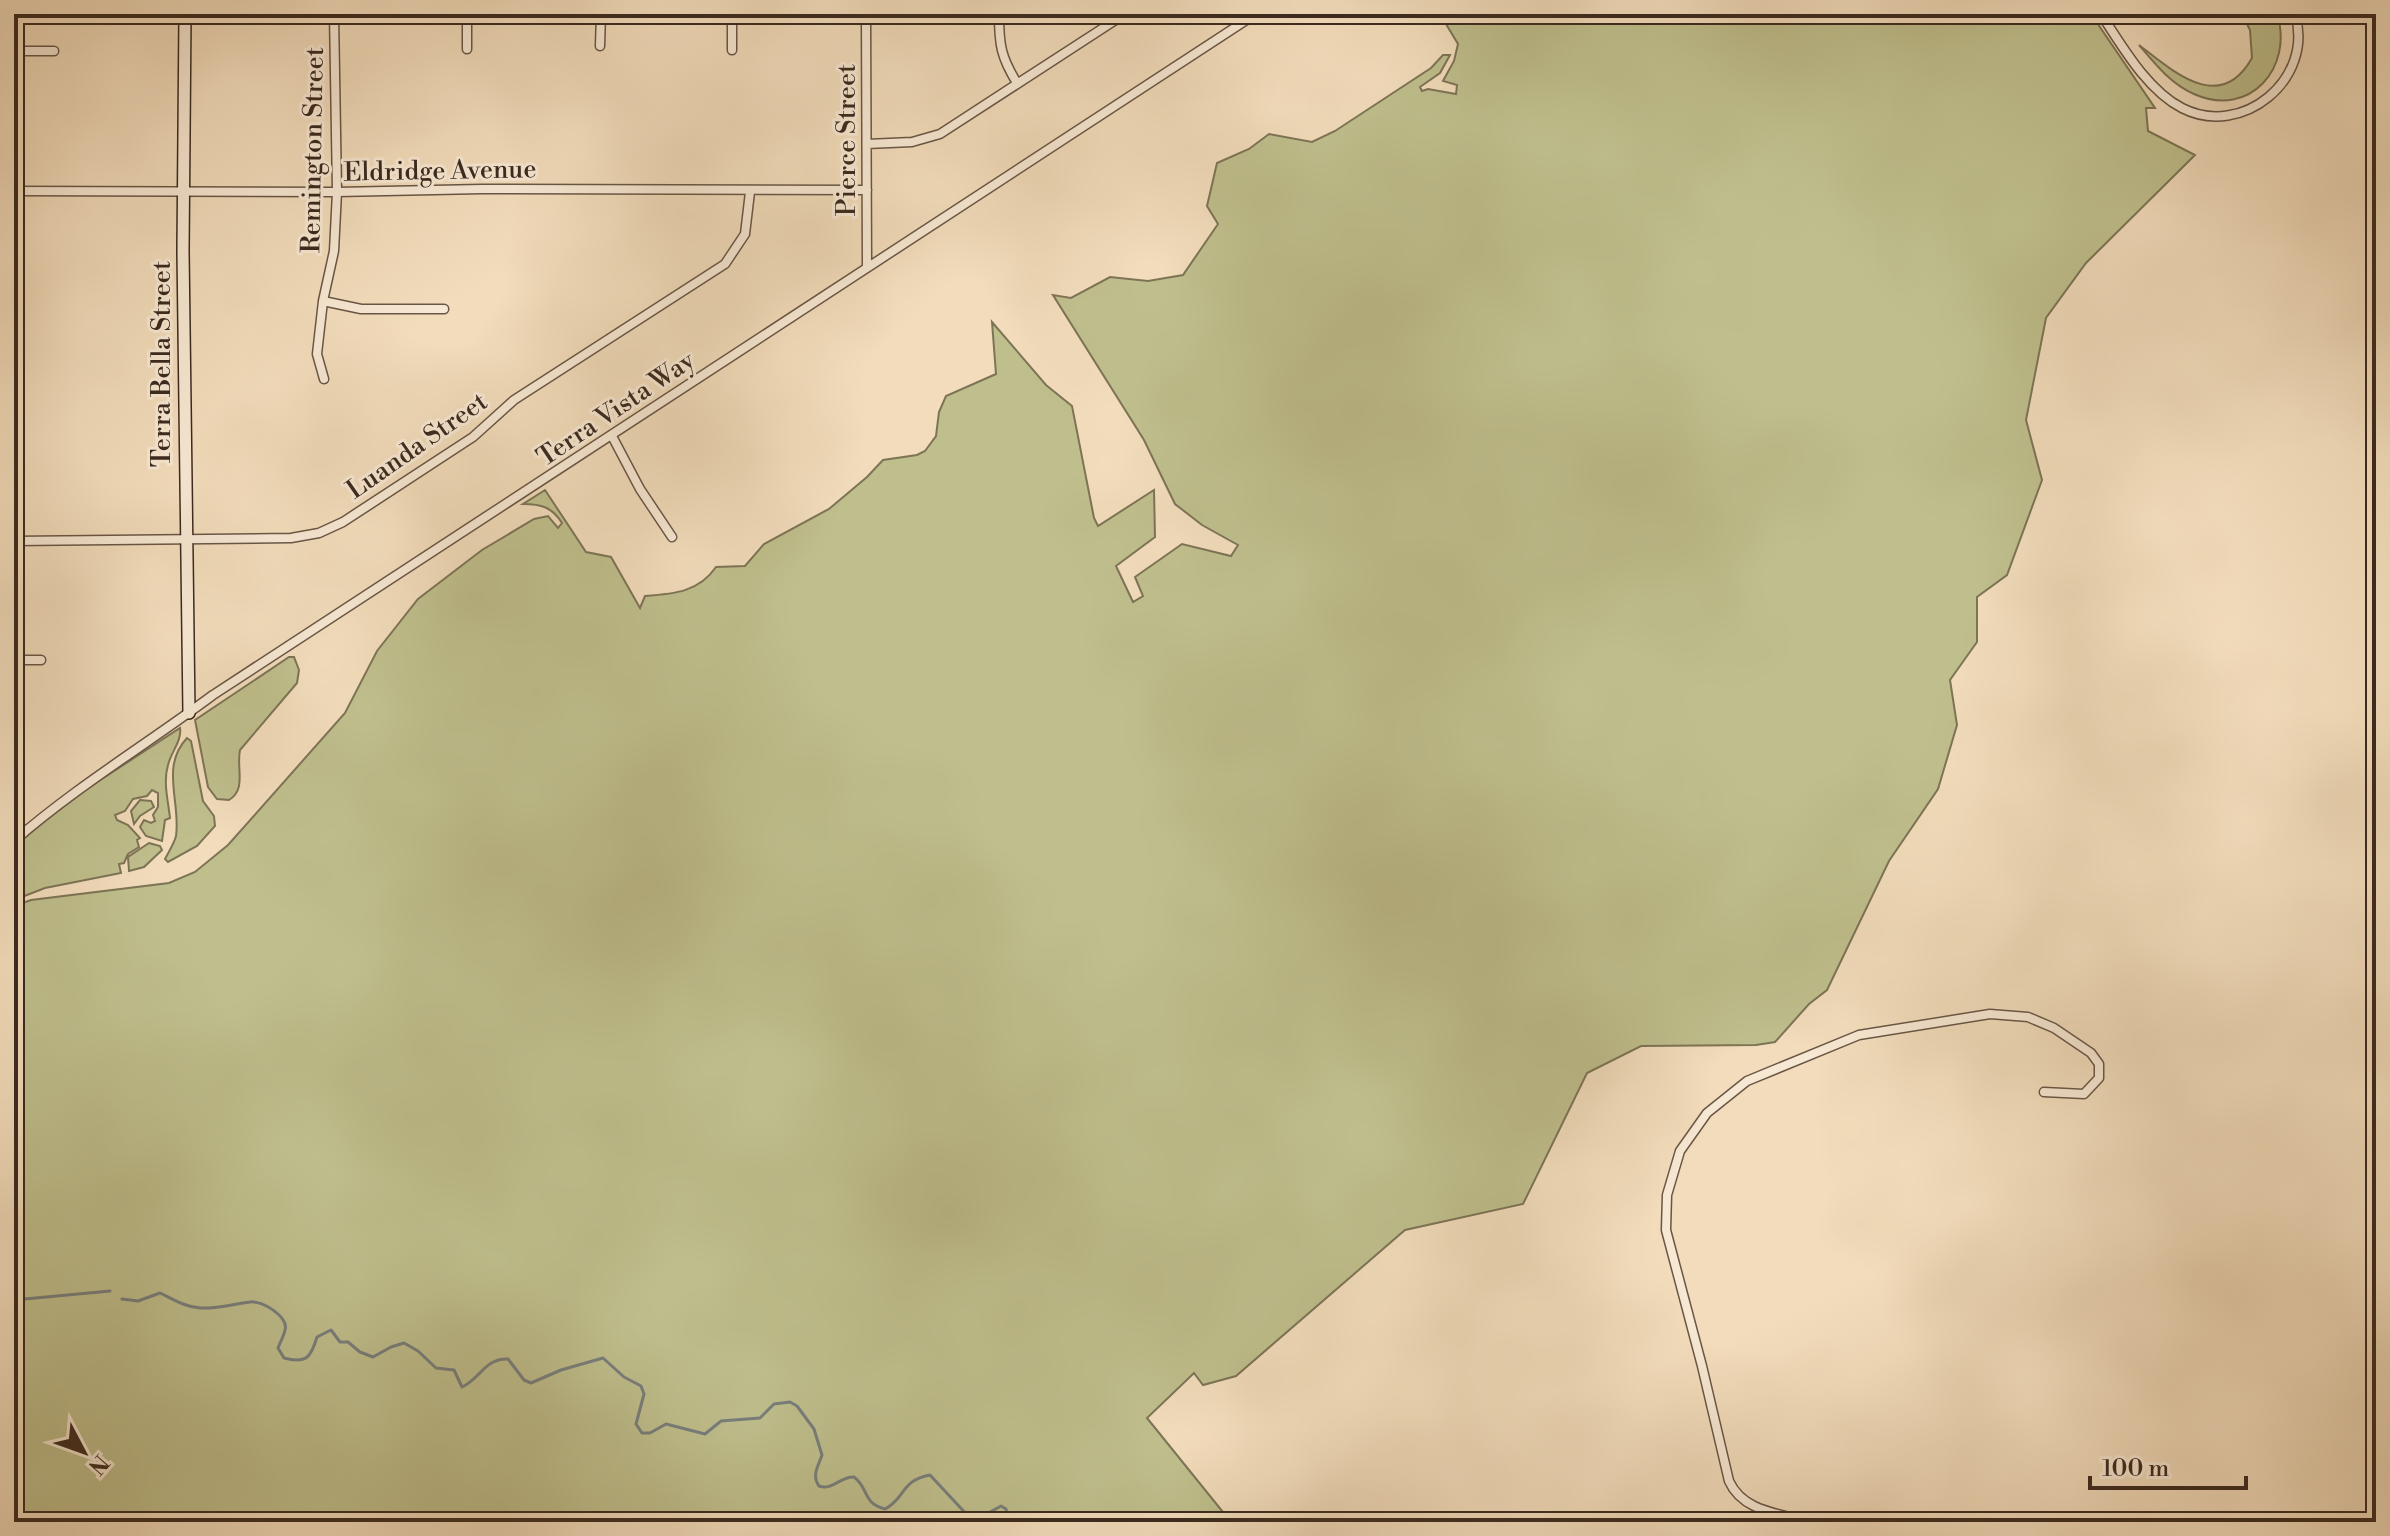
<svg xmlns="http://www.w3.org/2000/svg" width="2390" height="1536" viewBox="0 0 2390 1536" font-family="'Libre Bodoni',serif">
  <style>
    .green { fill: #bfbf8d; stroke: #7d7456; stroke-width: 2 }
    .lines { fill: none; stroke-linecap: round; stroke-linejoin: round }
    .stream { stroke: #787f7d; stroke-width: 3 }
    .street-casing { stroke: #695646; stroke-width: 11 }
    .secondary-casing { stroke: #3b2a1f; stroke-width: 14 }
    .street { stroke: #f7e8d3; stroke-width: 8 }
    .secondary { stroke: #f7e8d3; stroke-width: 11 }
    .labels { text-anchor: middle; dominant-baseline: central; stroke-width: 6; stroke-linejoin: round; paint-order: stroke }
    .street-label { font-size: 26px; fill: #3b2a1f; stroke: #f7e8d3 }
  </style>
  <rect width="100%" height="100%" fill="#f2dcbb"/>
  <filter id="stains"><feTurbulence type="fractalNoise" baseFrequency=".0025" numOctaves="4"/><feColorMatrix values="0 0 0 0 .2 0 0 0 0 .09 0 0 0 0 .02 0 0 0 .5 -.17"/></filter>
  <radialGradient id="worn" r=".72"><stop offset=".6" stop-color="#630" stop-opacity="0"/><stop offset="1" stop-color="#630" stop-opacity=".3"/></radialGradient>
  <path class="green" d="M1440 14H2091L2155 108H2146L2148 131 2195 155 2086 263 2046 318 2026 420 2042 480 2007 575 1977 597V642L1950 680 1957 725 1938 789 1889 861 1827 990 1809 1004 1775 1042 1756 1045 1641 1046 1587 1073 1523 1204 1405 1230 1236 1376 1203 1385 1194 1373 1147 1418 1231 1522H14V906L31 900 169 883 195 872 228 845 345 713 377 651 418 599 482 550 534 519 548 516 558 528 562 523C552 507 541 504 523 504L545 490 586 552 611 557 640 608 645 596C674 594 699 592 716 567L745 566 764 544 829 509 867 477 883 460 917 455 925 451 936 436 939 412 946 396 996 374 992 322 1046 385 1072 406 1094 518 1098 526 1154 490 1155 537 1116 566 1133 602 1143 596 1135 577 1182 544 1231 556 1238 545 1202 525 1175 504 1144 440 1053 295 1071 298 1110 277 1148 281 1183 275 1218 224 1207 206 1217 163 1249 149 1269 134 1312 142 1335 131 1431 68 1443 55H1450L1440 73 1420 87 1422 91 1428 89 1456 94 1457 85 1443 81 1454 61 1458 44Z
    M2242 14H2277C2294 67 2250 119 2194 94 2171 84 2155 64 2139 45 2173 71 2220 115 2252 58L2250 30Z
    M289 657H294L299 670 297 683 240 750C236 768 247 789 229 800L217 799 208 787 195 720Z
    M180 728C182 741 171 752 168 765 163 782 168 800 170 818L165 820 162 841 146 836 140 827 144 820 151 823 155 821 153 815 158 807V793L152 790 147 796 133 799 125 811 115 815 117 820 128 825 140 838 137 840 139 847 128 854 124 863 119 864 121 873 45 888 14 900V846L71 799Z
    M187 738 191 741 203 801 214 816 215 826 197 846 168 862 165 859C169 851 174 844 176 836 181 802 160 767 187 738Z
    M140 800 151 801 154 807 140 816 134 824 131 811Z
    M149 843 160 846 162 850 144 867 129 871 128 857Z"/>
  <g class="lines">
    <path class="stream" d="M122 1299 138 1301 160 1293C173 1299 185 1307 200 1308 218 1309 233 1304 250 1302 262 1300 289 1317 285 1330 284 1336 280 1342 278 1348L284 1358C307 1364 311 1357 317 1337L331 1330 340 1342H348L360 1352 373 1357 391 1347 404 1343 418 1351 436 1368 454 1370 462 1387C481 1378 485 1358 508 1359L524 1380 531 1383 561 1370 603 1358 624 1377 641 1386 644 1394 636 1424 642 1433H650L666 1424 705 1434 721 1421 760 1418 774 1404 790 1402 797 1406 814 1429 822 1455C819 1465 811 1475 819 1486 832 1491 841 1476 854 1477 869 1488 862 1503 885 1509 905 1499 901 1480 930 1475L970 1518 981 1517 1001 1506 1006 1509 1009 1522
      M14 1300 110 1291"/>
    <defs>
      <path id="street" d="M866 14 867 266
        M999 14C999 45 1001 57 1017 83
        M2101 14C2122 46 2147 90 2182 108 2242 139 2315 79 2295 14
        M600 46 601 14
        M467 49V14
        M732 50V14
        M14 51H54
        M867 144 912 142 940 134 1114 21 1122 14
        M14 191 337 192 482 189 867 190
        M323 301 361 309H444
        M324 379 317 354 323 301 334 251 337 192 334 14
        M612 436 640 489 672 537
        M14 541 291 538 319 533 343 522 473 437 514 400 725 264 745 234 750 192
        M14 660H41
        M14 841C76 787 147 744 213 695L1248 19
        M1809 1522C1779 1513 1743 1512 1729 1481L1702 1366 1666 1230 1667 1195 1680 1151 1707 1113 1747 1081 1859 1035 1990 1014 2028 1017 2054 1028 2091 1053 2099 1064V1078L2084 1094 2044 1092"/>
      <path id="secondary" d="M185 14 183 251 189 713"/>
    </defs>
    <use href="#street" class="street-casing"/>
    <use href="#secondary" class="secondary-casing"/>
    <use href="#street" class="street"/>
    <use href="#secondary" class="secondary"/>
  </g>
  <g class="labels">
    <g class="street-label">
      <text transform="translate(847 140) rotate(-90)">Pierce Street</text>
      <text transform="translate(313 150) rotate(-89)">Remington Street</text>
      <text transform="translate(440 171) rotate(-1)">Eldridge Avenue</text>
      <text transform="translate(162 364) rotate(-90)">Terra Bella Street</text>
      <text transform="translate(616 409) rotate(-34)">Terra Vista Way</text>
      <text transform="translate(417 446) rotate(-35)">Luanda Street</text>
    </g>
  </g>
  <rect width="2390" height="1536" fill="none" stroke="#f2dcbb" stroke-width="48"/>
  <rect x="16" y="16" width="2358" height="1504" fill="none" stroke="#3b2a1f" stroke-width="4"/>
  <rect x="24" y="24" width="2342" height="1488" fill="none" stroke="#3b2a1f" stroke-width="2"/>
  <g transform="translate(84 1452) rotate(131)" stroke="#f7e8d3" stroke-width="6" paint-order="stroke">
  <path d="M0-6L14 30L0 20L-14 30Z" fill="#3b2a1f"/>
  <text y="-12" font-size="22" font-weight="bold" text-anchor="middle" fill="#3b2a1f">N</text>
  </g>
  <path d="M2090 1476v12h156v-12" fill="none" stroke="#3b2a1f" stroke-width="4"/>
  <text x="2102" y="1476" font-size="24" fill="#3b2a1f" stroke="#f7e8d3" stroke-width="6" paint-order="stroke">100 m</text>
  <rect width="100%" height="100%" filter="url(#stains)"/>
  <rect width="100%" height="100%" fill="url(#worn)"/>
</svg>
